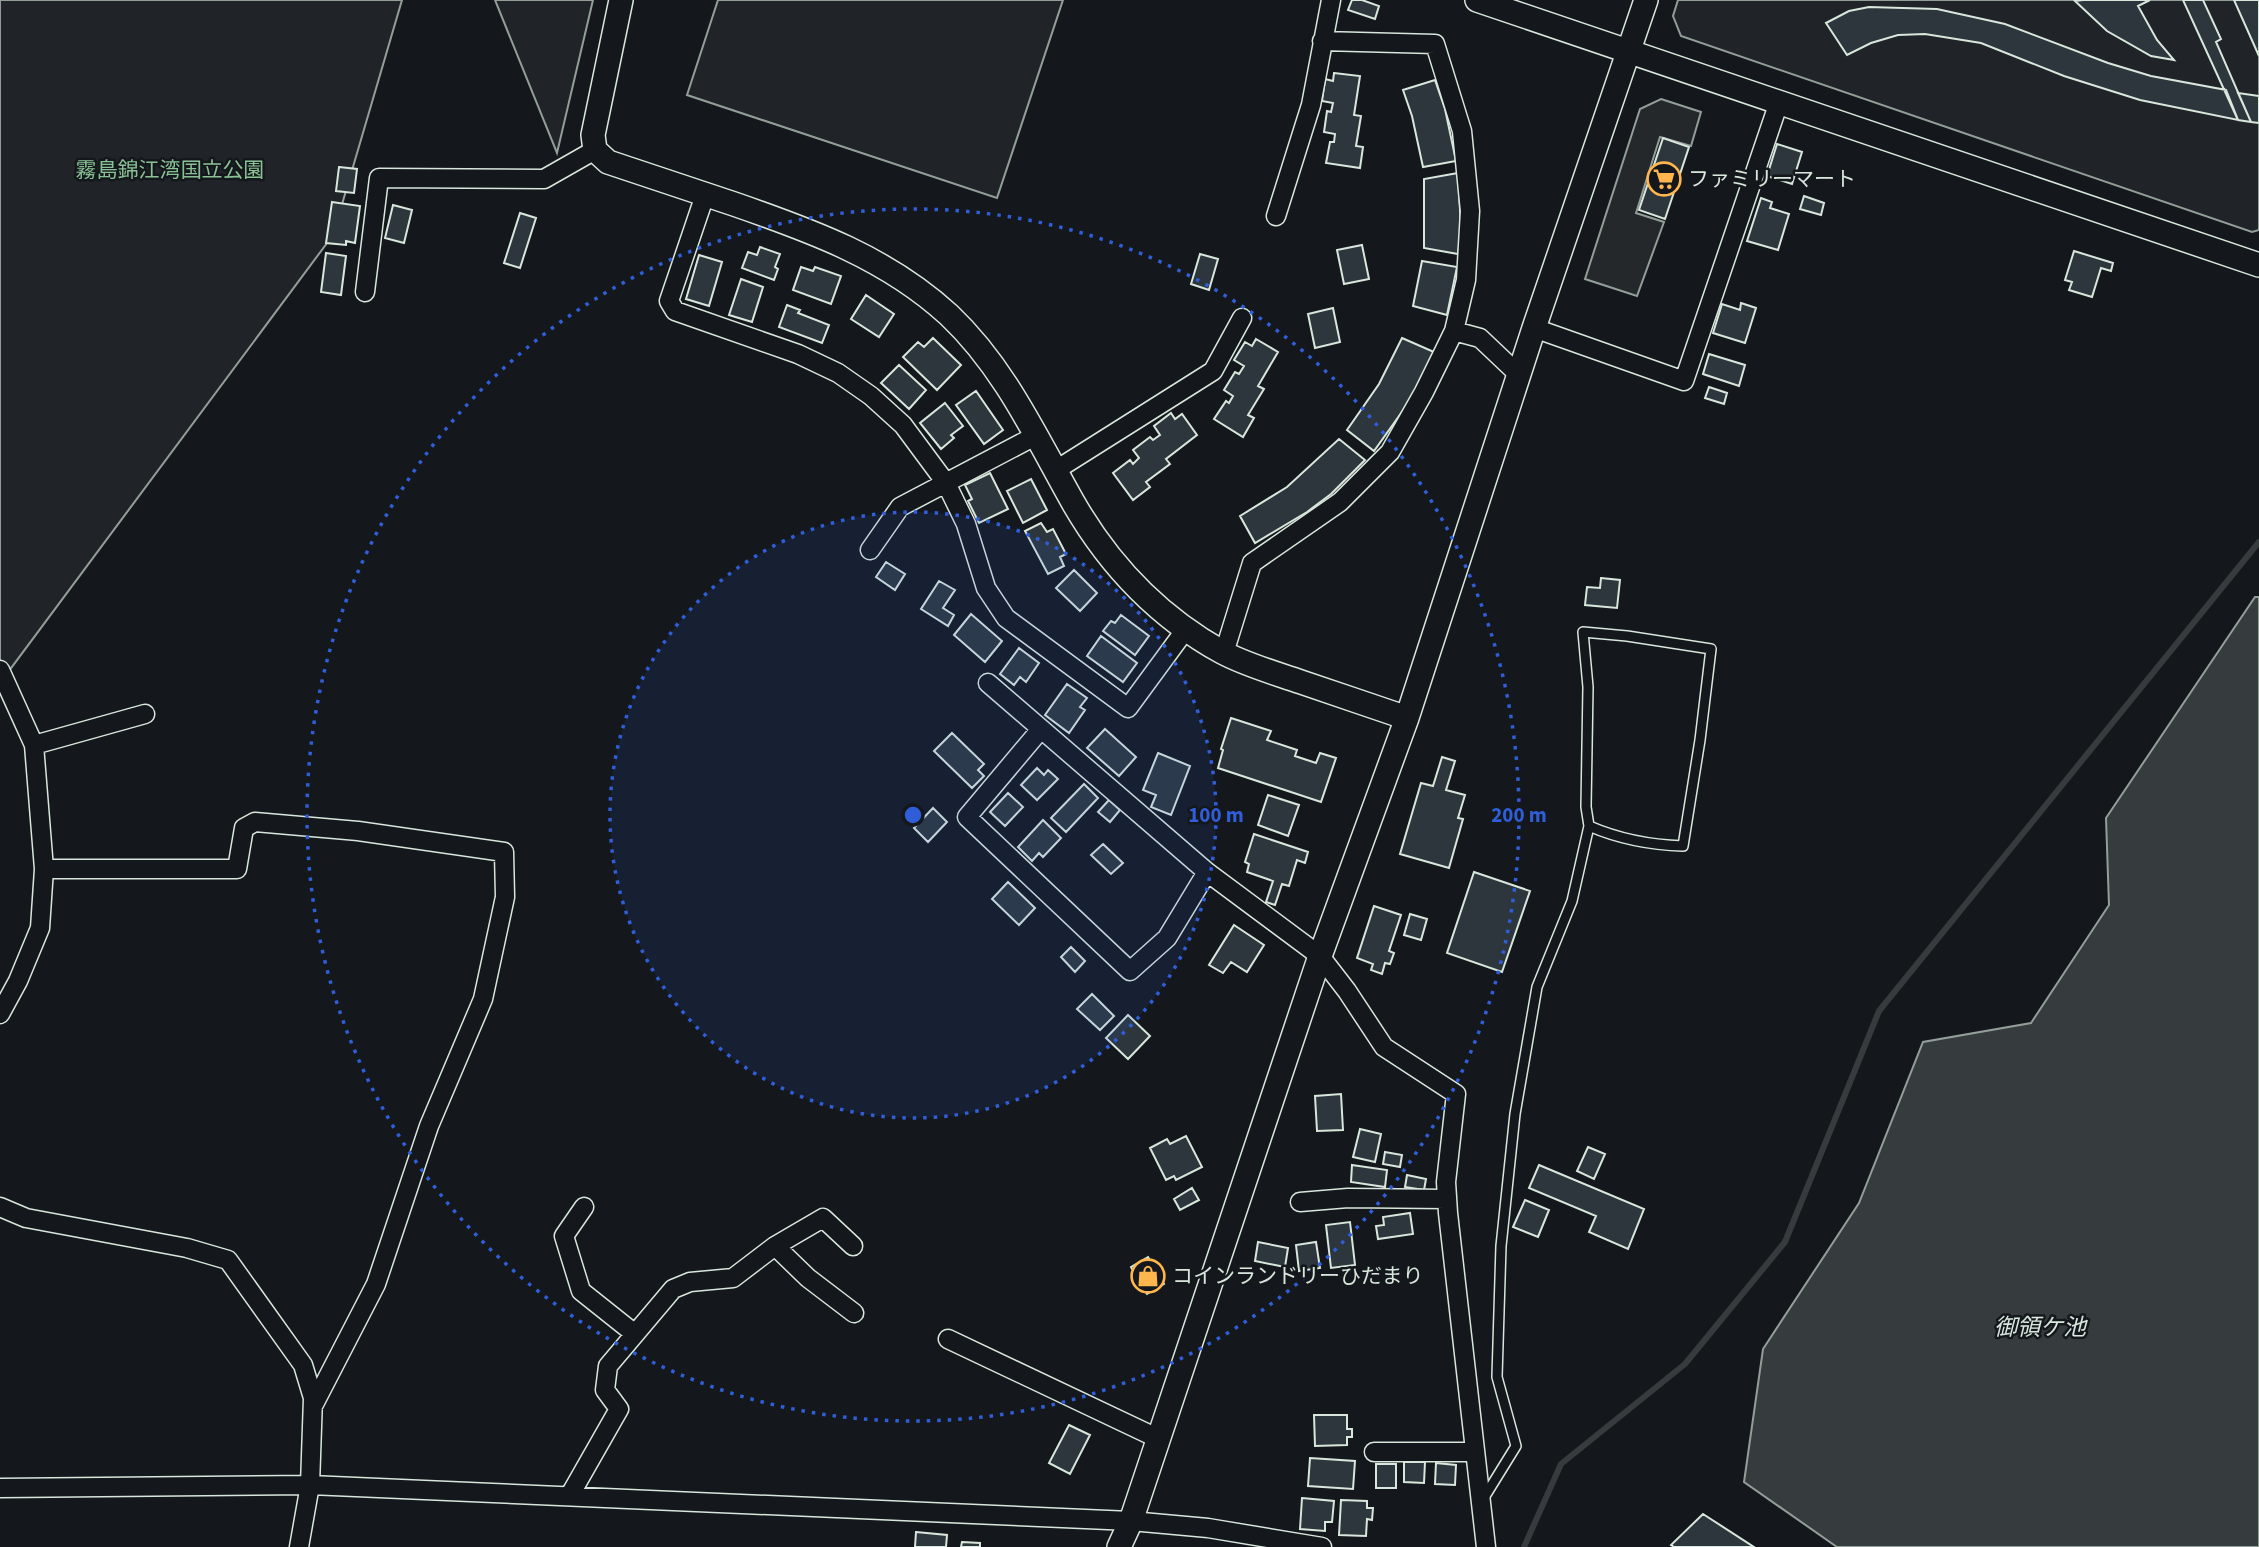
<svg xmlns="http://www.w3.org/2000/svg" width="2259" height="1547" viewBox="0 0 2259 1547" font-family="'Source Sans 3','Noto Sans JP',sans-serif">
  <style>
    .green { fill: #202428; stroke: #939e99; stroke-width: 2 }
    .parking { fill: #24282b; stroke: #939e99; stroke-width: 2 }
    .water { fill: #363b3e; stroke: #939e99; stroke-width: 2 }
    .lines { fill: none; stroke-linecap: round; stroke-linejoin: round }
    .stream { stroke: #363b3e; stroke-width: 6 }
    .building { fill: #2c363c; stroke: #d8e6dc; stroke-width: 2 }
    .service-casing { stroke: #d8e6dc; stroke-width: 12 }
    .minor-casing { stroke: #d8e6dc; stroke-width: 21 }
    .tertiary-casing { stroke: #d8e6dc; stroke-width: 26 }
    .service { stroke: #14181c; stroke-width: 9 }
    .minor { stroke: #14181c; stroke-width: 18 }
    .tertiary { stroke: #14181c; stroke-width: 23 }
    .ring { fill: none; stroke: #305dd8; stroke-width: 3.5; stroke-dasharray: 3.5 7 }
    .labels { text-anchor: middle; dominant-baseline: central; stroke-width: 5; stroke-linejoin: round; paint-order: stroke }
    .park-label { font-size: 21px; fill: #8ac095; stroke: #14181c }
    .poi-label { font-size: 21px; fill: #d8e6dc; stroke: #14181c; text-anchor: start }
    .water-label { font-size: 23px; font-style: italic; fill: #d8e6dc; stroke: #14181c }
    .centre { fill: #305dd8; stroke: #14181c; stroke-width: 3.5 }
    .ring-label { font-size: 21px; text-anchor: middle; font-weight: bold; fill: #305dd8; stroke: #14181c; stroke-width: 5; stroke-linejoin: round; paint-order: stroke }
  </style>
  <rect width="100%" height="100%" fill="#14181c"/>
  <path class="green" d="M0 0H402L333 235 0 683Z
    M495 0H593L557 153Z
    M718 0H1063L997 198 687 95Z
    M1678 0H2259V230L2252 232 1681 36 1673 16Z"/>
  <path class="parking" d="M1661 99 1701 112 1691 146 1660 137 1636 213 1664 222 1637 296 1585 279 1640 109Z"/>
  <path class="water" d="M2255 597H2259V1547H1837L1744 1482 1763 1349 1859 1203 1923 1042 2031 1023 2109 905 2106 818Z"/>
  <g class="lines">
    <path class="stream" d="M1524 1547 1561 1464 1685 1364 1785 1242 1879 1011 2259 542"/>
  </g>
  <path class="building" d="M1352 0H1362L1379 6 1375 19 1348 10Z
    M2083 0H2150L2138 6 2157 40 2174 60 2151 56 2107 31 2075 1Z
    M2183 0H2203L2221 39 2216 42 2251 122 2238 120Z
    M2234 0H2259V56Z
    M1869 7 1937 9 2005 24 2108 63 2151 76 2226 90 2238 120 2140 100 2064 76 1981 43 1925 34 1898 35 1871 43 1847 55 1826 23 1849 11Z
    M1334 73 1360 76 1354 115 1361 116 1356 146 1363 147 1360 168 1326 163 1330 142H1334L1335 134 1324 132 1327 111 1331 112 1333 103 1322 101 1325 79 1333 81Z
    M1435 80 1445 109 1456 161 1423 167 1412 116 1403 90Z
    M2238 93 2259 96V123L2251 122Z
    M1663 138 1689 147 1665 219 1639 210Z
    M1777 144 1802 152 1792 184 1767 176Z
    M339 167 357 169 354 193 336 191Z
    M1458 173 1461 229 1458 254 1424 248V179Z
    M1804 196 1824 203 1821 215 1800 209Z
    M1761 198 1772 202 1770 208 1789 214 1778 250 1747 241Z
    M332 202 360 206 355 243 346 241V245L326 243Z
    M393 205 412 210 404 243 385 238Z
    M520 213 536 218 520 268 504 263Z
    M1362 245 1369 279 1344 284 1337 250Z
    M760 247 780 254 775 267 778 269 774 280 742 268 748 252 757 255Z
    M2074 251 2113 263 2111 271 2101 268 2092 297 2069 290 2072 282 2065 280Z
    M326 253 346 256 341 295 321 292Z
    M1200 254 1218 259 1209 290 1191 284Z
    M699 255 722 262 709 306 686 299Z
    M1422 261 1457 267 1447 315 1413 306Z
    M801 267 813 271 815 267 841 276 831 304 793 290Z
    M741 279 763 287 752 322 729 315Z
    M866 295 894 314 879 337 851 319Z
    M1741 303 1756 308 1745 343 1713 333 1722 304 1740 310Z
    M787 305 800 310 798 313 829 325 822 343 779 327Z
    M1333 308 1340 342 1315 348 1308 314Z
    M933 338 961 365 937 390 903 357 918 342 924 347Z
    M1402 338 1434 352 1409 402 1374 451 1347 430 1379 384Z
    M1256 339 1278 352 1258 386 1264 389 1248 415 1254 418 1243 437 1214 419 1226 401 1229 403 1233 396 1224 390 1235 372 1239 374 1244 366 1234 360 1245 342 1252 346Z
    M1709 354 1745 365 1739 386 1703 374Z
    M899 365 926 390 909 409 881 383Z
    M1709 387 1727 393 1724 404 1705 398Z
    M976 391 1003 430 984 444 956 405Z
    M945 403 963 426 951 435 954 438 941 449 920 423Z
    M1171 413 1175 419 1182 414 1197 435 1166 459 1170 464 1146 482 1150 487 1133 500 1113 473 1130 460 1133 464 1139 458 1133 450 1150 437 1153 440 1160 435 1154 426Z
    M1339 439 1365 460 1331 494 1307 512 1255 543 1240 516 1287 487Z
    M990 473 1008 509 979 523 968 501 972 499 965 485Z
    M1031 479 1047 510 1023 523 1007 491Z
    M1041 523 1047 532 1053 529 1066 554 1060 557 1064 566 1048 574 1025 531Z
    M886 562 905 574 895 590 876 577Z
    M1074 570 1097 593 1080 611 1056 588Z
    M1601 578 1620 580 1617 608 1585 605 1587 587 1600 588Z
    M939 581 955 590 943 608 954 615 948 626 921 609Z
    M971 614 1002 641 985 662 954 635Z
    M1121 615 1149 636 1135 655 1103 631 1111 621 1115 623Z
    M1101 636 1137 663 1123 682 1087 656Z
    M1019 648 1039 663 1026 682 1020 677 1014 685 1000 674Z
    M1067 684 1087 698 1080 707 1085 710 1069 733 1045 715Z
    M1231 718 1271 731 1267 740 1297 750 1295 756 1316 763 1320 753 1336 758 1321 802 1218 768 1223 750 1221 749Z
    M1105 729 1136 757 1119 776 1087 748Z
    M952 733 984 764 978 770 984 776 972 788 934 751Z
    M1158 753 1190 766 1171 815 1151 807 1156 795 1143 790Z
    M1442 757 1455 761 1446 790 1465 795 1458 818 1463 819 1449 868 1400 854 1421 783 1433 786Z
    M1037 768 1044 775 1048 770 1058 779 1037 800 1021 785Z
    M1084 784 1098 798 1066 832 1051 818Z
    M1008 793 1023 807 1005 826 990 812Z
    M1268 795 1299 805 1288 836 1258 825Z
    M1109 800 1120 810 1110 822 1098 812Z
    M933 808 947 822 928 842 914 828Z
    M1043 820 1061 838 1043 857 1039 853 1032 861 1018 847Z
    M1254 834 1308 852 1305 863 1297 860 1289 886 1282 884 1275 905 1266 902 1273 881 1247 872 1249 864 1245 862Z
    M1103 844 1123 863 1111 874 1091 855Z
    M1474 872 1530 891 1502 972 1447 953Z
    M1008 882 1035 908 1019 925 992 899Z
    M1374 906 1401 915 1389 951 1394 953 1390 964 1385 963 1382 974 1371 970 1373 964 1357 958Z
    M1410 914 1427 919 1421 940 1404 935Z
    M1234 925 1264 945 1247 972 1231 962 1223 973 1209 965Z
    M1071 947 1085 961 1075 972 1061 957Z
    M1092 994 1114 1016 1100 1030 1077 1009Z
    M1128 1015 1150 1036 1128 1059 1106 1038Z
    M1341 1094 1343 1130 1317 1131 1315 1096Z
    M1360 1129 1381 1134 1375 1162 1353 1157Z
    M1186 1136 1202 1167 1176 1180 1174 1176 1166 1180 1150 1148 1167 1139 1170 1144Z
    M1588 1147 1605 1154 1594 1179 1577 1171Z
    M1385 1152 1402 1155 1400 1167 1383 1164Z
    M1352 1165 1387 1170 1385 1187 1351 1182Z
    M1539 1165 1644 1209 1628 1249 1589 1232 1596 1216 1529 1188Z
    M1407 1175 1426 1179 1424 1190 1405 1187Z
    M1192 1188 1199 1200 1180 1210 1174 1199Z
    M1525 1200 1549 1210 1538 1237 1513 1227Z
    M1410 1213 1413 1234 1378 1239 1376 1226 1384 1225 1383 1217Z
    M1350 1222 1355 1265 1331 1268 1326 1225Z
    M1258 1242 1288 1248 1285 1267 1255 1261Z
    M1316 1242 1320 1268 1299 1271 1296 1245Z
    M1148 1257 1164 1284 1147 1294 1131 1267Z
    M1314 1415H1347V1429H1352V1437H1347V1445L1315 1446Z
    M1069 1425 1090 1435 1070 1474 1049 1463Z
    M1310 1458 1355 1461 1353 1489 1308 1486Z
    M1404 1462H1425L1424 1483 1404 1482Z
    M1436 1463 1456 1465 1455 1485 1435 1484Z
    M1376 1464H1396V1488H1376Z
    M1302 1498 1334 1501 1332 1522H1325V1531L1300 1529Z
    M1341 1500 1367 1501V1508H1373L1372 1520 1367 1519 1366 1536 1339 1535Z
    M1703 1514 1754 1547H1674L1671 1545Z
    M916 1532 947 1535 946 1547H915Z
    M962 1542 980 1543V1547H961Z"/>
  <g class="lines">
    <defs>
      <path id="service" d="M1583 632 1627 636 1711 649 1700 740 1683 846C1651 845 1619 839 1589 826L1586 807 1588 687Z
        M1482 1501 1516 1446 1497 1377 1501 1246 1515 1114 1537 987 1572 901 1589 826"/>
      <path id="minor" d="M705 195 669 301 675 311 798 354 838 373 871 396 903 425 946 483 966 524 986 588 1006 618 1128 708 1186 629
        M1276 216 1311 105 1331 0
        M365 292 379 178 544 179 595 150
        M1534 328 1684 381 1779 102
        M1454 331 1480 338 1518 374
        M1056 470 1213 371 1242 318
        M870 550 900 507 1037 435
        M1224 653 1252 563 1340 502 1390 452 1424 392 1454 331 1466 280 1470 211 1462 131 1435 44 1322 41
        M0 670 34 745 44 869 40 928 18 981 0 1014
        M988 683 1207 872 1320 956 1347 991 1384 1047 1456 1094 1446 1182 1448 1213 1486 1547
        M1041 729 967 817 1130 971 1167 938 1207 872
        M34 745 145 714
        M44 869H237L244 828 255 822 358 831 504 852 505 897 483 999 429 1126 376 1284 314 1404
        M1300 1202 1348 1198 1447 1199
        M0 1207 26 1218 187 1248 228 1260 303 1365 313 1398 310 1485 299 1547
        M584 1207 564 1236 581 1291 635 1334
        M775 1246 808 1278 854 1313
        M948 1339 1159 1439
        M1374 1452H1474
        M0 1488 310 1485 1131 1521 1208 1528 1322 1547
        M570 1495 619 1409 605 1390 608 1366 673 1289 690 1282 733 1278 775 1246 823 1218 853 1246"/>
      <path id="tertiary" d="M621 0 593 135 595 150 608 162C650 176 692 190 734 204 812 231 887 258 949 315 1005 368 1036 437 1074 504 1110 566 1159 617 1222 652 1246 665 1275 673 1301 682 1336 694 1372 706 1407 718
        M1477 0 2259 265
        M1119 1547 1131 1521 1320 956 1407 718 1534 328 1646 0"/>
    </defs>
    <use href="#service" class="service-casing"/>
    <use href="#minor" class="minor-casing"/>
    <use href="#tertiary" class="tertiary-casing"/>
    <use href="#service" class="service"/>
    <use href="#minor" class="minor"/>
    <use href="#tertiary" class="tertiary"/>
  </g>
  <circle cx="913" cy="815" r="303" fill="#305dd8" fill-opacity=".12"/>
  <g class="ring">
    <circle cx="913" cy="815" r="303"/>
    <circle cx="913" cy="815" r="606"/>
  </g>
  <defs>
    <symbol id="supermarket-ring" viewBox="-11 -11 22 22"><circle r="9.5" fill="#14181c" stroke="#ffb74d" stroke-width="1.5"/><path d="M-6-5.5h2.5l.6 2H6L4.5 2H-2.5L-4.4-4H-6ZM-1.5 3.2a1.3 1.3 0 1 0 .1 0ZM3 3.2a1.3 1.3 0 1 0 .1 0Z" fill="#ffb74d"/></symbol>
    <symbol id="shop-ring" viewBox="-11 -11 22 22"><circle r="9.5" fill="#14181c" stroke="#ffb74d" stroke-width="1.5"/><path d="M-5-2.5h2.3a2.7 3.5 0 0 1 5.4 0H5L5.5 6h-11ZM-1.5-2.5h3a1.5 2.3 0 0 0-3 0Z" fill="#ffb74d"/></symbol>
  </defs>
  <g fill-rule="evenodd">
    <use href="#supermarket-ring" x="1645" y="160" width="38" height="38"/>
    <use href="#shop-ring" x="1129" y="1257" width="38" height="38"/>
  </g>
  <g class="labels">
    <g class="park-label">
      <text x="170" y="170">霧島錦江湾国立公園</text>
    </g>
    <g class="poi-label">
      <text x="1688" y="179">ファミリーマート</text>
      <text x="1172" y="1276">コインランドリーひだまり</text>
    </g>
    <g class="water-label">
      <text x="2040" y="1327">御領ケ池</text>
    </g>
  </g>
  <circle cx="913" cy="815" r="10" class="centre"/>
  <g class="ring-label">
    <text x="1216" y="822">100 m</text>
    <text x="1519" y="822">200 m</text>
  </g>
</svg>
